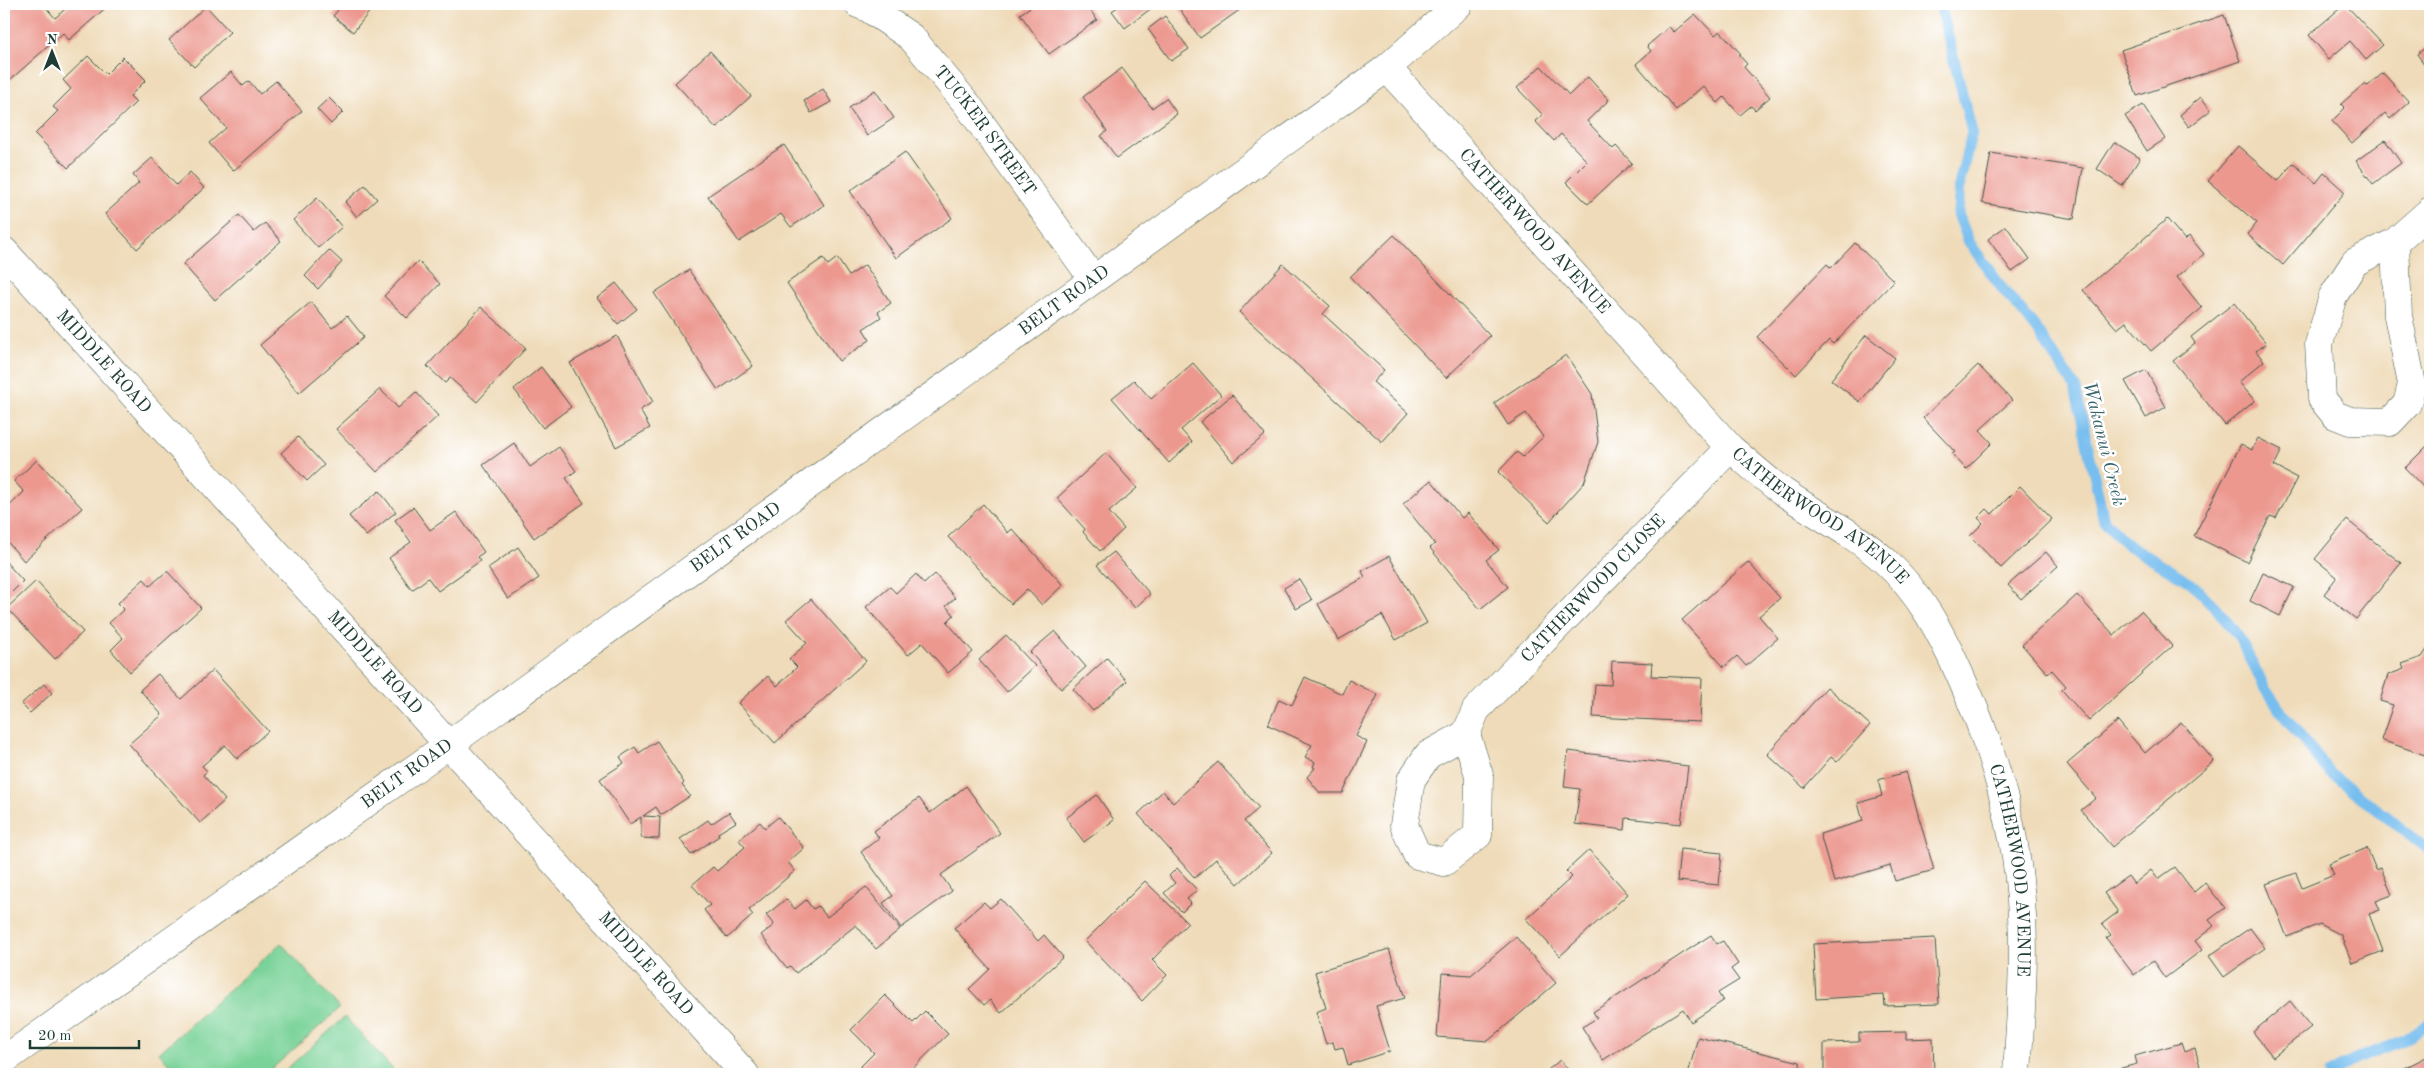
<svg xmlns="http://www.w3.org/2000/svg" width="2434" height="1078" viewBox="0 0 2434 1078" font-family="'Old Standard TT',serif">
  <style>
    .green { fill: #7ad399; stroke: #4c8866 }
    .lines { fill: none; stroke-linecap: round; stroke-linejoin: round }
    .stream { stroke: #77beef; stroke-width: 11 }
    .building { fill: #ec988f }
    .minor-casing { stroke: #3e5548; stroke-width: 29 }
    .minor { stroke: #fff; stroke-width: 28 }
    .labels { text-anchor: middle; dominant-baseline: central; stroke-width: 5; stroke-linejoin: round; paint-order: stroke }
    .street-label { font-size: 18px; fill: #1f3d34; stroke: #fff }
    .water-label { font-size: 19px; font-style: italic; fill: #39646c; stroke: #fff }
  </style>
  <rect width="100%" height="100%" fill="#fff"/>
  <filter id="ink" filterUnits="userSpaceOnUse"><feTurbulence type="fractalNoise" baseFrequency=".02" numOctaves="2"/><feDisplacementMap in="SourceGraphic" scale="10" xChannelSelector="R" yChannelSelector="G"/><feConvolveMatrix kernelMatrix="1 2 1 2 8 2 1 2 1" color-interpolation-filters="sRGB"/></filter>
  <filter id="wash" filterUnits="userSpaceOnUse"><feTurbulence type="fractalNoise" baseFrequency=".0096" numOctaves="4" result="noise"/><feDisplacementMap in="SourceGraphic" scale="20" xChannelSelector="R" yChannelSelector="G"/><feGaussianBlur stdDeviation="1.12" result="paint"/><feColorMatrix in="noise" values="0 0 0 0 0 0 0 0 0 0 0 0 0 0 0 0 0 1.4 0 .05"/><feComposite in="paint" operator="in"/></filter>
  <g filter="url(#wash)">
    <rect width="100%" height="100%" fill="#efdbb9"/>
    <path class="green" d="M281 943 340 1008 266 1074H179L159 1053Z
      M345 1017 397 1074H281Z"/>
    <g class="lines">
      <path class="stream" d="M1940 4 1972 132 1960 181 1958 214 1969 242 2001 287 2036 328 2075 387 2104 521 2129 546 2190 582 2216 608 2239 637 2264 686 2285 717 2330 773 2428 849 2430 852
        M2329 1074 2355 1060 2406 1039 2430 1023"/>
    </g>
    <g id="blocks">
      <path class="building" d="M11 4H43L55 18 71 4H110L69 40 63 33 10 80 4 73V10Z
        M343 4H373L375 5 353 32 333 16Z
        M1035 4H1086L1097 20 1049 54 1020 14Z
        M1122 4H1157L1125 28 1112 11Z
        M1176 4H1248L1200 38Z
        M2345 4 2383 45 2366 60 2350 41 2329 59 2309 35Z
        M206 6 230 32 194 67 169 40Z
        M1695 14 1715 35 1720 31 1741 54 1739 55 1747 64 1744 67 1770 97 1755 110 1751 106 1740 115 1724 97 1718 103 1703 86 1676 110 1636 64 1651 51 1647 46 1669 27 1674 32Z
        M2224 15 2240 61 2137 96 2121 50Z
        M1165 16 1189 49 1171 61 1148 29Z
        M2430 44V72L2417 54Z
        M710 51 751 96 716 128 675 83Z
        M88 56 106 74 123 57 146 80 130 96 136 102 68 168 35 134 58 111 53 107 71 89 63 80Z
        M1541 66 1569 95 1588 77 1609 100 1587 121 1613 149 1616 146 1632 163 1588 204 1566 182 1587 161 1561 134 1554 141 1535 121 1543 115 1517 88Z
        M1122 68 1152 108 1166 98 1177 114 1117 158 1101 136 1107 131 1083 97Z
        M231 72 243 86 249 81 260 94 276 81 302 111 233 171 209 143 226 128 200 98Z
        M2383 73 2409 102 2390 119 2385 113 2352 143 2332 121 2345 108 2341 104 2365 83 2368 86Z
        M823 89 831 102 811 113 804 101Z
        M875 90 894 118 867 136 849 108Z
        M2201 97 2211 110 2189 127 2180 115Z
        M329 98 343 112 331 124 317 109Z
        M2143 105 2165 139 2147 151 2125 116Z
        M2385 140 2401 163 2373 184 2356 161Z
        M2114 142 2140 158 2122 186 2097 169Z
        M784 145 824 205 791 227 781 214 739 242 708 196Z
        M2238 146 2278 181 2293 163 2316 183 2324 173 2345 192 2283 265 2247 234 2257 223 2208 181Z
        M905 152 952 218 896 258 850 191Z
        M1991 153 2083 168 2074 219 1982 203Z
        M152 158 176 185 190 172 204 188 137 249 105 214 139 183 133 175Z
        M365 185 377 199 357 217 345 202Z
        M317 198 342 227 318 248 293 220Z
        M239 215 254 232 265 223 281 241 215 300 183 264Z
        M2167 219 2185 240 2189 236 2204 254 2177 277 2202 308 2151 351 2126 322 2117 329 2083 290Z
        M2006 226 2030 259 2012 272 1988 239Z
        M1394 235 1490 336 1446 378 1350 277Z
        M1855 243 1894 281 1833 344 1829 340 1796 375 1757 337 1827 264 1831 268Z
        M329 250 342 262 318 289 305 276Z
        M823 258 828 265 837 258 849 276 865 265 891 303 878 312 881 317 863 329 870 340 839 361 787 283Z
        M418 261 440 284 407 318 384 296Z
        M1283 264 1330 306 1323 314 1384 370 1373 382 1408 413 1382 442 1239 312Z
        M689 270 753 366 718 390 654 293Z
        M616 283 637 309 618 324 597 298Z
        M311 302 332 328 347 316 364 337 299 393 260 345Z
        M2234 303 2266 343 2256 351 2264 361 2239 382 2255 401 2225 425 2173 361 2195 343 2191 337Z
        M481 307 526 348 477 402 450 378 445 383 427 366Z
        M1866 335 1895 358 1860 402 1831 380Z
        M617 336 653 402 640 410 650 428 616 447 570 363Z
        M1566 355 1592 394 1598 442 1584 483 1549 522 1498 472 1517 452 1523 457 1543 437 1526 413 1508 425 1494 403Z
        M1193 363 1221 395 1181 430 1192 442 1169 463 1112 398 1134 380 1151 399Z
        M1978 365 2012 400 1980 430 1992 443 1966 469 1952 454 1955 452 1923 418Z
        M541 367 571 407 543 428 514 389Z
        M2146 370 2166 407 2146 418 2125 381Z
        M380 389 398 408 416 392 438 416 377 472 336 429Z
        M1232 395 1265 435 1233 462 1200 422Z
        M298 437 324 465 307 481 281 453Z
        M2258 438 2282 450 2274 466 2297 478 2276 518 2270 516 2247 562 2194 536 2241 444 2252 450Z
        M514 443 530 467 559 447 576 471 566 478 584 503 534 538 483 465Z
        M2430 443V494L2405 468Z
        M1106 453 1137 488 1109 512 1124 529 1100 551 1083 532 1085 529 1057 498Z
        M37 460 82 508 24 561 4 538V511L24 492 14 481Z
        M1431 480 1462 518 1468 513 1499 550 1486 560 1508 587 1480 609 1430 548 1435 544 1403 504Z
        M2020 486 2052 519 2001 568 1970 536 1983 523 1978 518 1987 509 1992 514Z
        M379 491 396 512 366 536 349 516Z
        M983 504 1008 533 1012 529 1063 585 1042 605 1027 589 1011 604 948 537Z
        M413 507 430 530 456 512 484 552 477 557 480 561 438 591 428 578 412 590 389 558 411 542 395 520Z
        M2347 520 2401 563 2356 619 2324 594 2337 577 2315 559Z
        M518 547 539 578 508 599 488 568Z
        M1114 552 1150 594 1135 608 1097 565Z
        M2046 552 2058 566 2021 599 2008 585Z
        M1389 556 1427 623 1396 640 1382 615 1338 640 1318 604 1365 577 1362 571Z
        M4 560 23 581 4 600Z
        M1748 562 1780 598 1759 616 1778 638 1746 666 1737 656 1724 667 1682 620Z
        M167 571 201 608 130 672 111 650 123 638 109 623 124 609 118 603 144 579 150 586Z
        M2263 573 2294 587 2280 616 2250 601Z
        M916 574 924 584 935 574 955 598 946 606 954 615 947 622 973 652 948 673 922 643 908 655 866 607 890 587 896 593Z
        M1299 579 1312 600 1296 609 1284 588Z
        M36 581 83 632 55 659 7 608Z
        M2077 595 2114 635 2141 611 2172 646 2089 721 2062 690 2066 686 2052 670 2048 674 2022 645Z
        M811 599 866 661 775 743 738 703 768 676 777 686 797 667 789 659 807 643 786 620Z
        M1055 631 1086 667 1061 689 1030 652Z
        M1006 635 1035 666 1007 692 979 660Z
        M2430 645V750L2428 756 2381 740 2393 705 2380 701 2388 675 2404 669 2402 664 2422 657Z
        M1107 658 1127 681 1093 711 1073 689Z
        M1612 661 1652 663 1651 676 1702 678 1700 722 1593 717 1595 684 1611 685Z
        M213 670 268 731 237 759 225 745 202 766 207 771 203 775 225 800 200 823 129 744 162 715 140 690 158 674 181 699Z
        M1305 677 1342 694 1349 680 1378 695 1356 736 1367 742 1343 793H1320L1307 777 1315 768 1313 767 1315 762 1305 757 1312 745 1268 725 1279 699 1292 705Z
        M44 684 52 693 30 713 21 704Z
        M1827 687 1870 725 1837 762 1831 757 1804 788 1767 754Z
        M2118 721 2145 753 2181 722 2214 761 2112 847 2081 810 2096 798 2067 764Z
        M657 741 684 783 682 785 690 796 661 815 656 807 643 816 660 817 659 839 641 838V817L630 824 600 779 624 763 620 757 635 747 639 753Z
        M1568 751 1688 766 1681 824 1626 818 1625 830 1575 824 1580 789 1564 787Z
        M1218 762 1259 808 1244 821 1272 853 1238 884 1216 859 1195 878 1138 814 1163 791 1173 803Z
        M1906 772 1934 870 1895 881 1890 865 1834 882 1820 834 1863 821 1858 803 1882 796 1878 780Z
        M966 786 1000 833 941 875 952 891 901 928 883 903 893 896 861 852 879 838 874 831 919 798 930 813Z
        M1097 795 1114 820 1084 842 1066 818Z
        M729 812 736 822 718 833 719 836 691 855 680 839 708 820 711 824Z
        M778 817 804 848 788 862 795 871 749 910 753 915 727 938 704 910 710 905 692 885 713 867 717 871 745 847 739 840 760 822 765 828Z
        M2367 848 2376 870 2381 868 2392 895 2376 901 2380 910 2369 914 2383 951 2352 963 2341 935 2320 924 2287 937 2266 884 2296 873 2302 888 2334 875 2329 864Z
        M1680 849 1722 853 1719 885 1677 881Z
        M1589 850 1628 894 1560 956 1526 919 1572 877 1566 871Z
        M2175 867 2194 892 2205 883 2225 908 2209 920 2214 926 2195 941 2202 950 2165 978 2153 961 2134 975 2106 938 2111 935 2102 924 2118 912 2104 893 2128 876 2134 884 2151 870 2158 879Z
        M1177 868 1197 890 1187 899 1191 903 1182 912 1164 893 1175 883 1169 876Z
        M1145 881 1188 923 1152 960 1167 975 1142 1001 1085 941Z
        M866 887 900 929 876 949 856 925 796 973 790 966 787 968 761 935 774 925 766 915 786 899 795 909 806 900 813 909 818 906 827 917Z
        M1001 899 1038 941 1044 935 1063 957 1001 1013 990 1000 984 1005 969 989 990 969 954 928 984 902 990 908Z
        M2250 928 2265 948 2224 977 2209 956Z
        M1711 935 1717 944 1723 941 1738 964 1731 969 1739 980 1718 993 1723 1001 1691 1022 1683 1009 1603 1060 1582 1027 1597 1018 1593 1012Z
        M1516 937 1556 983 1488 1041 1437 1037 1442 973 1471 975Z
        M1935 938 1939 1004 1885 1006 1884 995 1816 999 1813 944Z
        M1389 949 1405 998 1376 1006 1390 1051 1348 1065 1343 1047 1335 1049 1333 1042 1326 1044 1316 1012 1326 1008 1315 972Z
        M885 995 913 1023 925 1011 948 1034 907 1074H853L874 1053 851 1030Z
        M2290 1001 2311 1027 2273 1057 2253 1032Z
        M1906 1032V1039L1933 1038 1934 1074H1824V1043L1859 1042V1033Z
        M1698 1037 1800 1062 1801 1074H1688Z
        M2181 1043 2184 1052 2195 1048 2202 1074H2106V1072L2137 1064 2135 1056Z
        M2430 1055V1074H2393Z
        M1560 1060 1572 1074H1543Z"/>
    </g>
  </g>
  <g filter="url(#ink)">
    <use href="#blocks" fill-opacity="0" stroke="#3e5548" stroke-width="1"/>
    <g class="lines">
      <defs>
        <g id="minor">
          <path id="s1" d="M858 4 868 8 911 37 967 104 1093 279"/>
          <path id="s2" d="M1387 68 1730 448C1747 462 1764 478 1782 491 1816 515 1854 533 1885 561 1920 593 1940 631 1959 673 1994 750 2018 832 2022 916 2025 968 2020 1022 2017 1074"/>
          <path d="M2395 242 2398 316 2412 384 2407 404 2390 422 2350 421 2335 415 2322 399 2319 344 2333 296 2355 262 2395 242 2430 211"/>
          <path id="s3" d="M4 251 745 1074"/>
          <path id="s4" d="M1466 734 1428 755 1411 780 1404 825 1417 855 1444 862 1478 835 1479 775 1466 734 1476 710 1730 448"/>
          <path id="s5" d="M4 1060 448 745 1387 68 1459 4"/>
        </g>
      </defs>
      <use href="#minor" class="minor-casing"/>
      <use href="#minor" class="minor"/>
    </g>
  </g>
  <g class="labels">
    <g class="street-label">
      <text stroke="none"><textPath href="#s1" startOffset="182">TUCKER STREET</textPath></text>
      <text stroke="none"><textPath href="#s2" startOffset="220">CATHERWOOD AVENUE</textPath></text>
      <text stroke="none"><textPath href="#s5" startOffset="1304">BELT ROAD</textPath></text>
      <text stroke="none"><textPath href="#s3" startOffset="149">MIDDLE ROAD</textPath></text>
      <text stroke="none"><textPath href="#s2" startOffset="625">CATHERWOOD AVENUE</textPath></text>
      <text stroke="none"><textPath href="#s5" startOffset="899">BELT ROAD</textPath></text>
      <text stroke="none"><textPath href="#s4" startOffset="521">CATHERWOOD CLOSE</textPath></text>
      <text stroke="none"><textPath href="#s3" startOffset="554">MIDDLE ROAD</textPath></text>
      <text stroke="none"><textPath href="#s5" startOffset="494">BELT ROAD</textPath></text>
      <text stroke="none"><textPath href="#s2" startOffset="1045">CATHERWOOD AVENUE</textPath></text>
      <text stroke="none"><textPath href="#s3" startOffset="959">MIDDLE ROAD</textPath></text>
    </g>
    <g class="water-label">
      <text transform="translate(2103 444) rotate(76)">Wakanui Creek</text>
    </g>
  </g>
  <rect width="2434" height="1078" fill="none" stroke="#fff" stroke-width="20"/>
  <g transform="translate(52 52)" stroke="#ffffff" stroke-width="4" paint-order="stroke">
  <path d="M0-4L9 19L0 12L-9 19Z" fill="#1f3d34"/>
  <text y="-8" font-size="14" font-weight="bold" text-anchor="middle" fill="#1f3d34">N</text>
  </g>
  <path d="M30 1040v8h109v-8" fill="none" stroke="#1f3d34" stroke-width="2.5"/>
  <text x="38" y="1040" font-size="15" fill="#1f3d34" stroke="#ffffff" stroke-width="4" paint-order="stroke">20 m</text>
</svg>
